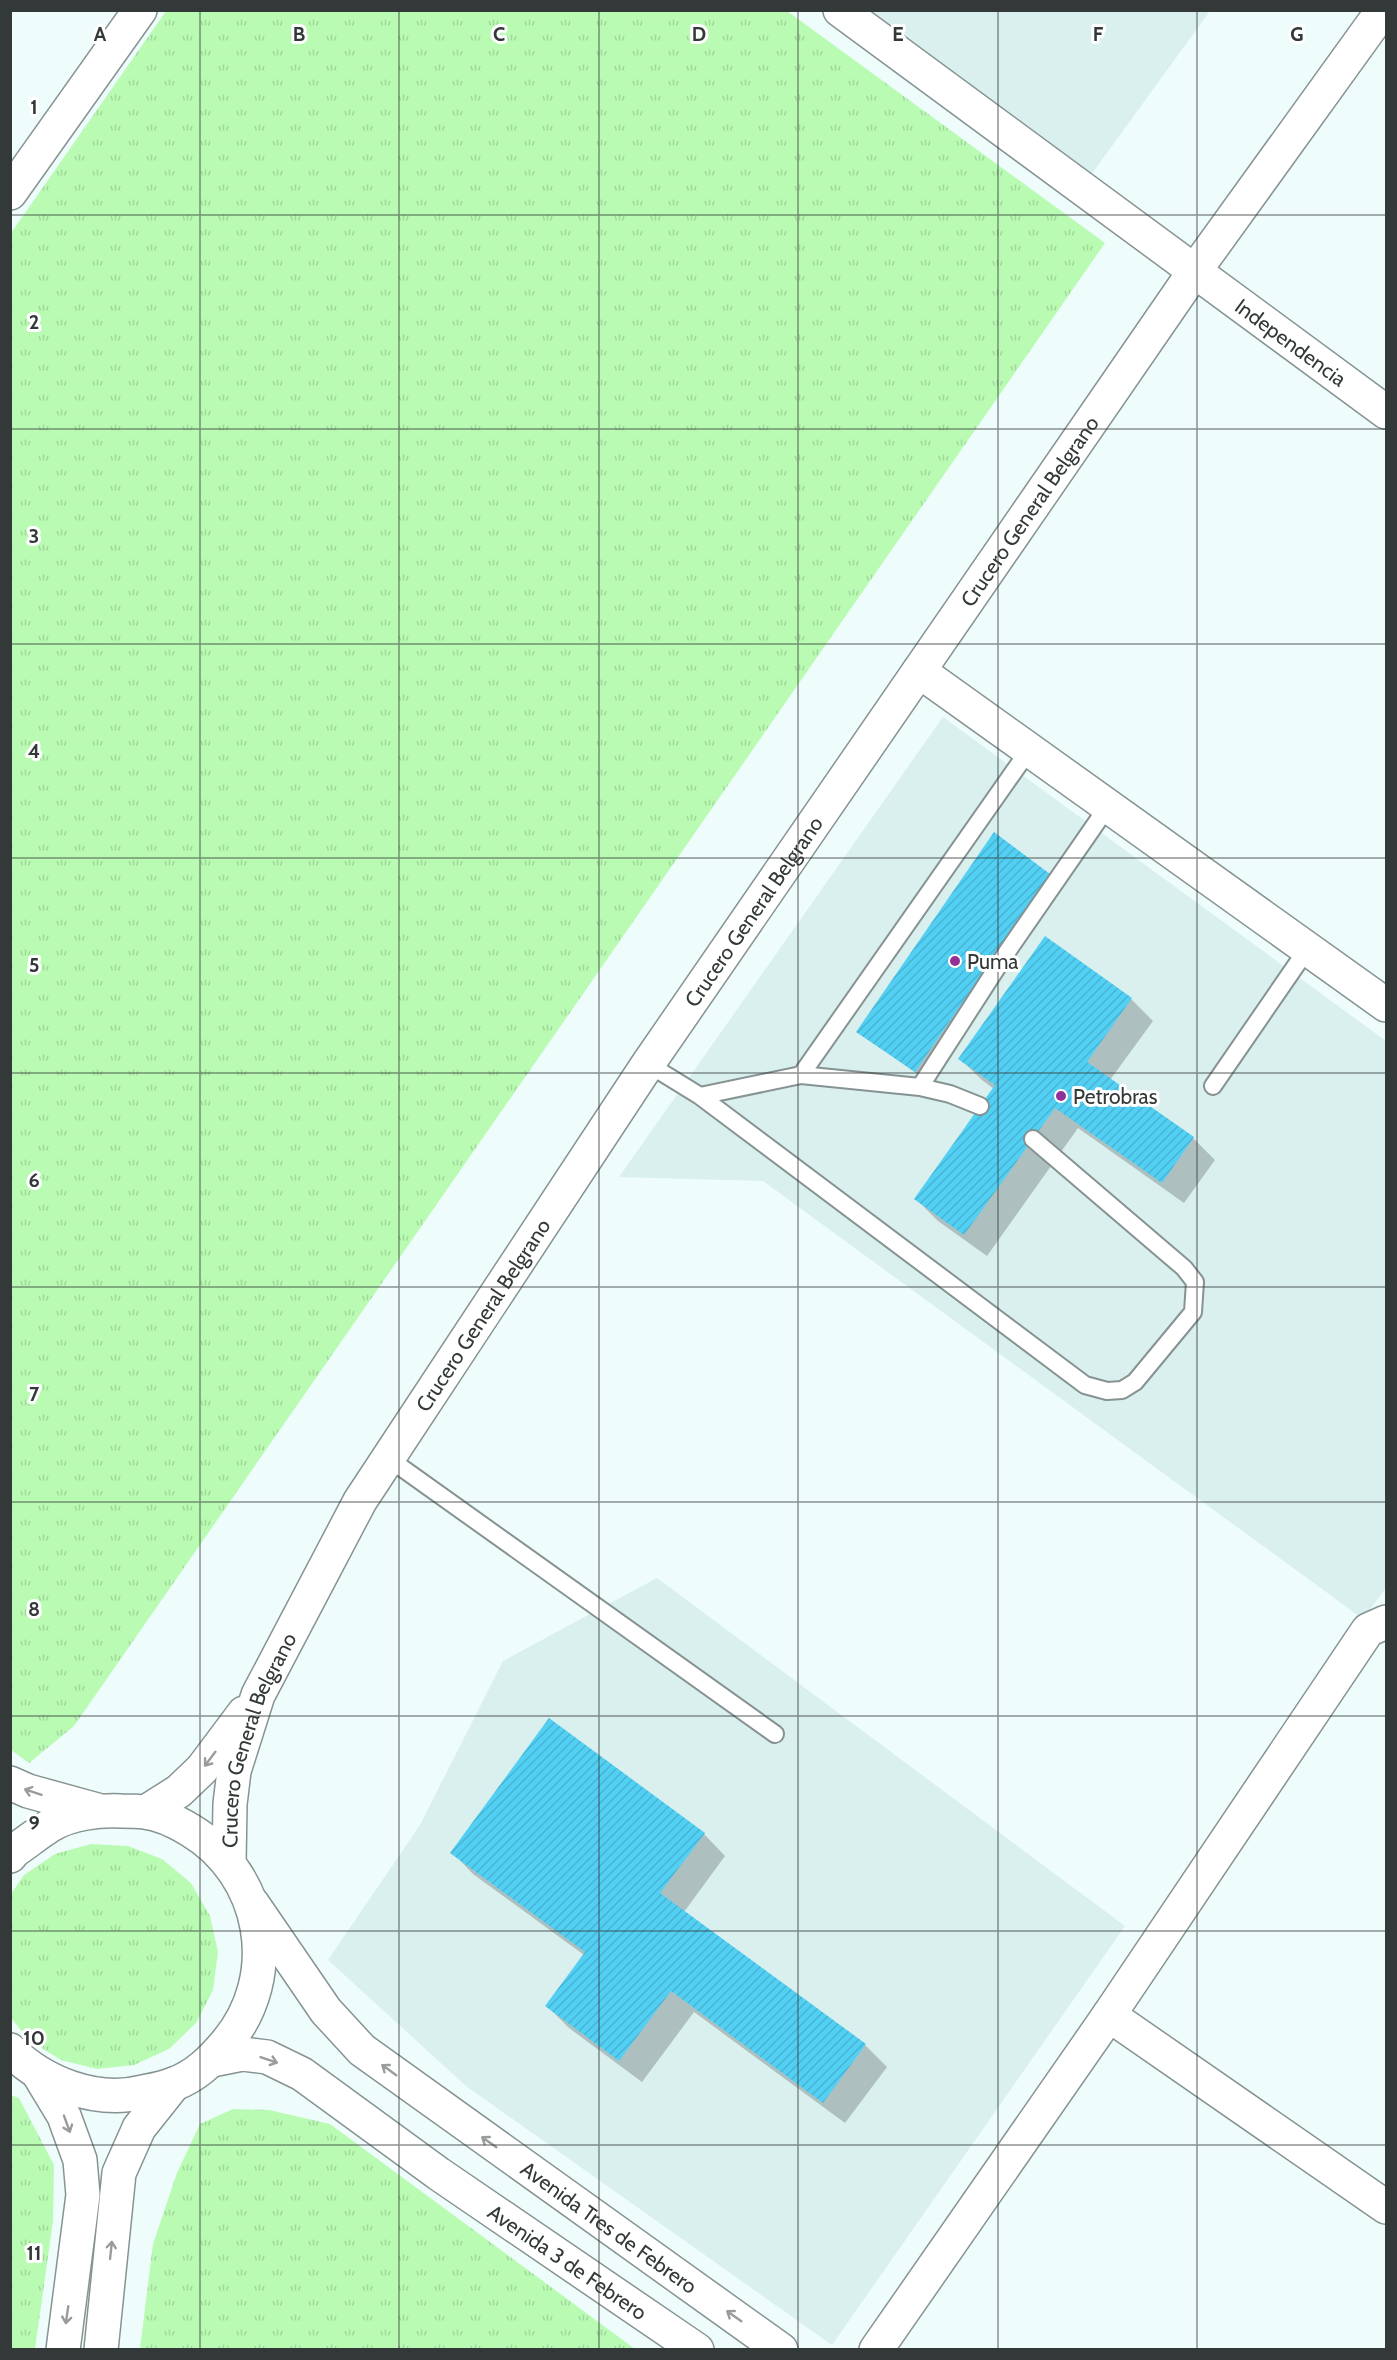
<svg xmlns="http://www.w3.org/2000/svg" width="1397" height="2360" viewBox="0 0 1397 2360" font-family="Cabin,sans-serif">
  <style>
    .built { fill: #d9f0ef }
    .grass { fill: url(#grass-tufts) }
    .shadow { fill: #0003 }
    .building { fill: url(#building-hatch) }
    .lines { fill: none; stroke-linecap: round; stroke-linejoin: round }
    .service-casing { stroke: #869392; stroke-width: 20 }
    .minor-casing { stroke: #869392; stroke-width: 36 }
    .secondary-casing { stroke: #869392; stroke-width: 36 }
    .service { stroke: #fff; stroke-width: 16 }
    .minor { stroke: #fff; stroke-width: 33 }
    .secondary { stroke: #fff; stroke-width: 33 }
    .oneway { stroke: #999c9c }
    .grid { fill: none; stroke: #333939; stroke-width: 1.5; stroke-opacity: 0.55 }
    .poi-dot { fill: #933199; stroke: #fff; stroke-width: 2 }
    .labels { text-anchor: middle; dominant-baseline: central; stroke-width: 6; stroke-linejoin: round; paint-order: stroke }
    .street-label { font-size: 21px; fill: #333939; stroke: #fff }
    .poi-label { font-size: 21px; fill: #333939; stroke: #fff; text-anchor: start }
    .grid-label { font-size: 20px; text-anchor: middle; font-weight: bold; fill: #333939; stroke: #fff; stroke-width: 6; stroke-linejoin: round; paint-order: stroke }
  </style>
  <defs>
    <pattern id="grass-tufts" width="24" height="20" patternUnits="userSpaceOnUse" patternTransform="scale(1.5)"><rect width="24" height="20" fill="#bafbb3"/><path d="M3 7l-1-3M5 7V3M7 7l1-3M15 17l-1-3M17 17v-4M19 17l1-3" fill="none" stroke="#a0d89b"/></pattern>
    <pattern id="building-hatch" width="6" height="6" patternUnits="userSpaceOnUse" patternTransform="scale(1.5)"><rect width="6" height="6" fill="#52d0f4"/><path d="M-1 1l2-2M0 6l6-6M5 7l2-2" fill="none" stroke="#48b3d2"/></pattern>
  </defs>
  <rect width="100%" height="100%" fill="#eefcfc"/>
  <path class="built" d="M865 11H1210L1088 179Z
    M943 717 1386 1041V1588L1363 1619 763 1181 619 1177Z
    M657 1578 1125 1926 832 2345 466 2086 328 1960 420 1825 503 1661Z"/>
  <path class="grass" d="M166 11H787L1105 243 74 1726 29 1763 10 1749 11 233Z
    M91 1844 128 1846 162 1859 191 1883 210 1916 218 1952 213 1990 196 2023 169 2049 134 2065 97 2069 61 2060 29 2040 11 2018V1894L24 1875 55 1854Z
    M10 2095 19 2098 54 2165 53 2221 35 2349H11Z
    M233 2109 269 2110 330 2124 635 2349H140L153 2244 177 2173 200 2124Z"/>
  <path class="shadow" d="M1049 875 1056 882 923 1078 858 1032Z
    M1131 999 1153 1021 1110 1080 1193 1138 1215 1160 1184 1203 1078 1128 987 1256 938 1221 916 1199 994 1089 982 1080 960 1059Z
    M704 1834 725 1856 684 1912 865 2045 887 2067 845 2123 694 2012 642 2082 569 2028 547 2006 584 1955 473 1874 452 1852Z"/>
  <path class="building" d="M994 832 1050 874 915 1072 856 1032Z
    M1045 936 1132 998 1087 1062 1194 1137 1162 1183 1055 1108 964 1235 914 1199 995 1085 958 1059Z
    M549 1718 705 1833 660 1893 866 2044 823 2103 671 1991 619 2061 545 2006 585 1952 450 1853Z"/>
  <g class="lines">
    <defs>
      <path id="service" d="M648 1064 700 1096 1085 1385 1107 1391 1122 1390 1135 1382 1193 1312 1195 1282 1184 1268 1033 1139
        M801 1075 1029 750
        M1213 1086 1308 948
        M920 1087 950 1094 980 1106
        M700 1096 801 1075 920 1087 1007 952 1108 806
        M388 1458 775 1734"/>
      <g id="minor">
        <path id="s1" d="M840 10 1386 412"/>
        <path d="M10 193 140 10"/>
        <path d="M919 671 1386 1005"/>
        <path d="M10 1783 28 1791 97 1810"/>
        <path d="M1109 2015 1386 2207"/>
        <path d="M876 2350 1109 2015 1368 1630 1386 1622"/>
      </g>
      <g id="secondary">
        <path d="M146 1812 179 1791 202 1769 244 1713"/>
        <path d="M10 1856 14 1851C26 1843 38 1833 51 1825 71 1813 99 1810 121 1811 129 1811 137 1811 144 1812 160 1814 177 1822 190 1830 265 1875 282 1976 227 2042 212 2060 196 2076 174 2084 164 2088 153 2090 143 2092 96 2104 43 2083 10 2050"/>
        <path id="s2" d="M229 1863 230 1804 234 1771 258 1695 360 1501 648 1064 1194 272 1383 10"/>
        <path id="s3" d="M252 1903 326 2011 362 2050 781 2350"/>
        <path id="s4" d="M212 2060 242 2054 267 2057 302 2074 439 2174 697 2350"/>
        <path d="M38 2073 64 2116 80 2160 83 2195 63 2350"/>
        <path d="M101 2350 119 2173 139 2128 174 2084"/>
      </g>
    </defs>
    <use href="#service" class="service-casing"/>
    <use href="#minor" class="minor-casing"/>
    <use href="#secondary" class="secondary-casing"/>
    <use href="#service" class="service"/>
    <use href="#minor" class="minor"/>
    <use href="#secondary" class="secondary"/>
  </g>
  <defs><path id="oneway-shaft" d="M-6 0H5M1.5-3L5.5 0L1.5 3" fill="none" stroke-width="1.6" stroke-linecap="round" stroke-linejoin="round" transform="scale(1.5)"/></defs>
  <g class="oneway">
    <use href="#oneway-shaft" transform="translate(210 1759) rotate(127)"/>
    <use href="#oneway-shaft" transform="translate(33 1792) rotate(-162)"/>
    <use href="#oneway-shaft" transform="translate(269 2060) rotate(19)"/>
    <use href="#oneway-shaft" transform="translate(389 2070) rotate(-144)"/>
    <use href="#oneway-shaft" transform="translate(67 2124) rotate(70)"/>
    <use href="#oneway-shaft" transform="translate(489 2142) rotate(-145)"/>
    <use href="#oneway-shaft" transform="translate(111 2250) rotate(-84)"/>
    <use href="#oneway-shaft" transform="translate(67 2315) rotate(98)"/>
    <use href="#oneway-shaft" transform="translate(734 2316) rotate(-145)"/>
  </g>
  <path class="grid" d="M200 10V2350M399 10V2350M599 10V2350M798 10V2350M998 10V2350M1197 10V2350M10 215H1386M10 429H1386M10 644H1386M10 858H1386M10 1073H1386M10 1287H1386M10 1502H1386M10 1716H1386M10 1931H1386M10 2145H1386"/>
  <g class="poi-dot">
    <circle cx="955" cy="961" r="6"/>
    <circle cx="1061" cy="1096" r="6"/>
  </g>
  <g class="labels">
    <g class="street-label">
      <text stroke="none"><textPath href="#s1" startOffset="560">Independencia</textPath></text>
      <text stroke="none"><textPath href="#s2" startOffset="1586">Crucero General Belgrano</textPath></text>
      <text stroke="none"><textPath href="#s2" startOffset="1100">Crucero General Belgrano</textPath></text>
      <text stroke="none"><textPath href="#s2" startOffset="614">Crucero General Belgrano</textPath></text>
      <text stroke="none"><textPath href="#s2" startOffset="128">Crucero General Belgrano</textPath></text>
      <text stroke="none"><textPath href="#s3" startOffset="488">Avenida Tres de Febrero</textPath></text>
      <text stroke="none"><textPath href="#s4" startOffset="420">Avenida 3 de Febrero</textPath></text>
    </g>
    <g class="poi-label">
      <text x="967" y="961">Puma</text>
      <text x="1073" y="1096">Petrobras</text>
    </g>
  </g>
  <g class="grid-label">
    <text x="100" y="41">A</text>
    <text x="299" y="41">B</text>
    <text x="499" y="41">C</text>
    <text x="699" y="41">D</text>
    <text x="898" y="41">E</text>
    <text x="1098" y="41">F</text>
    <text x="1297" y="41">G</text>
    <text x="34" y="114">1</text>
    <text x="34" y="329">2</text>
    <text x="34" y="543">3</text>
    <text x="34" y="758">4</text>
    <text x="34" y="972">5</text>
    <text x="34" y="1187">6</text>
    <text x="34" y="1401">7</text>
    <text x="34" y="1616">8</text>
    <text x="34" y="1830">9</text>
    <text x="34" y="2045">10</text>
    <text x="34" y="2260">11</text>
  </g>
  <rect width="1397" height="2360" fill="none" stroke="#333939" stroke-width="24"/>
</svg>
